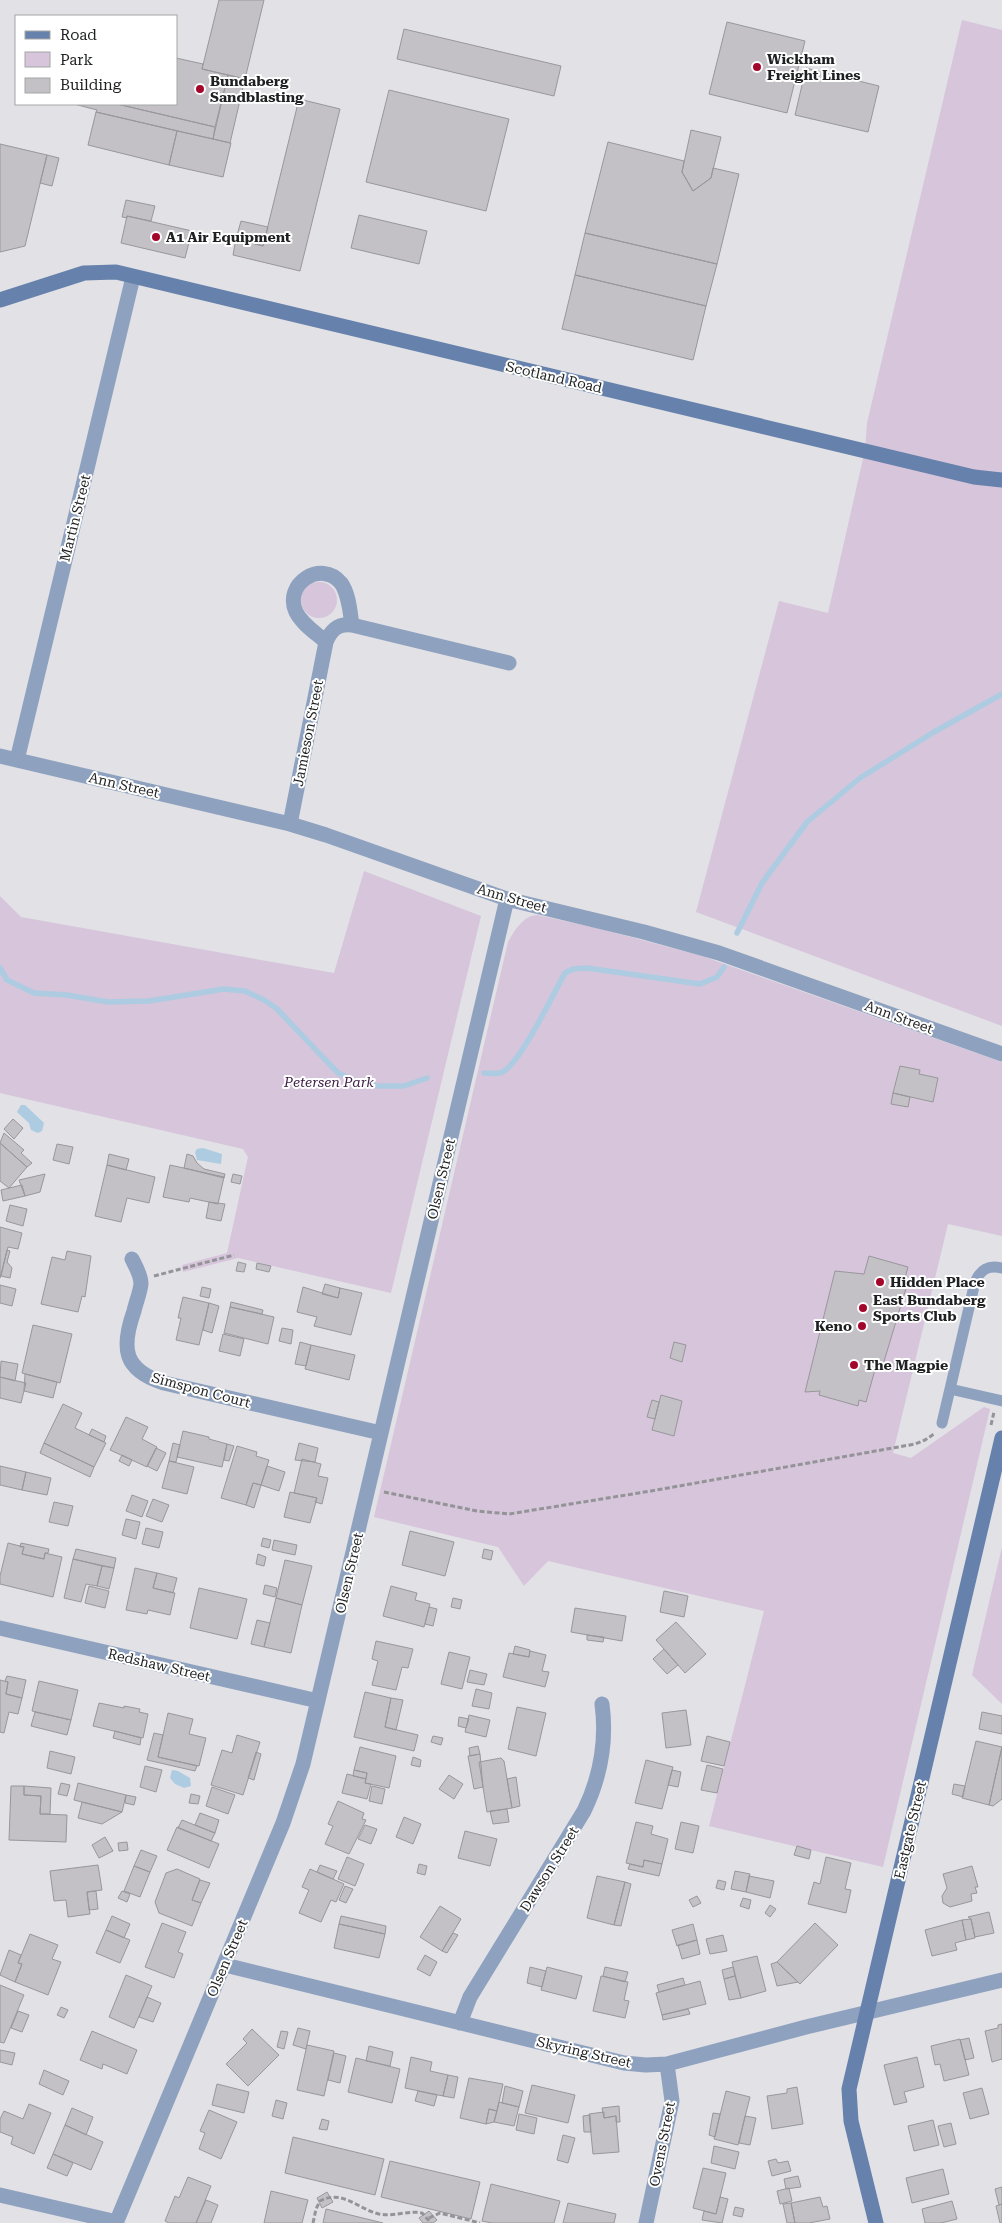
<svg xmlns="http://www.w3.org/2000/svg" width="1002" height="2223" viewBox="0 0 1002 2223" font-family="'Roboto Serif',serif">
  <style>
    .green { fill: #d6c5db }
    .water { fill: #adcce1 }
    .lines { fill: none; stroke-linecap: round; stroke-linejoin: round }
    .stream { stroke: #adcce1; stroke-width: 5.5 }
    .building { fill: #c3c1c6; stroke: #98979b }
    .path { stroke: #949498; stroke-width: 3; stroke-dasharray: 5 2.5; stroke-linecap: butt }
    .lane { stroke: #8ea1be; stroke-width: 11 }
    .street { stroke: #8ea1be; stroke-width: 15 }
    .secondary { stroke: #6681ab; stroke-width: 15 }
    .poi-dot { fill: #a3062b; stroke: #fff; stroke-width: 2 }
    .labels { text-anchor: middle; dominant-baseline: central; stroke-width: 4; stroke-linejoin: round; paint-order: stroke }
    .poi-label { font-size: 14px; font-weight: bold; fill: #1f2021; stroke: #fff; text-anchor: start }
    .street-label { font-size: 14px; fill: #1f2021; stroke: #fff }
    .park-label { font-size: 14px; font-style: italic; fill: #3f2247; stroke: #fff }
  </style>
  <rect width="100%" height="100%" fill="#e1e1e6"/>
  <path class="green" d="M962 20 1002 30V1026L696 912 779 601 828 613 865 450 867 423Z
    M301 600a18 18 0 1 1 36 0a18 18 0 1 1-36 0Z
    M364 871 481 916 391 1293 238 1258 183 1272 182 1265 227 1253 248 1157 243 1149 0 1093V896L21 917 334 973Z
    M537 915 597 928 702 956 1002 1062V1236L948 1224 893 1453 911 1458 984 1407 990 1409 883 1867 709 1826 764 1611 548 1561 524 1586 498 1547 374 1517 508 942C514 931 524 915 537 915Z
    M1002 1547V1704L972 1675Z"/>
  <path class="water" d="M21 1105H25L44 1123 42 1131 38 1133 31 1130 29 1123 17 1112Z
    M203 1148 222 1154 221 1164 197 1160 195 1152 197 1149Z
    M172 1770 178 1771 190 1778 191 1786 184 1788 175 1784 170 1778Z"/>
  <g class="lines">
    <path class="stream" d="M737 933 762 883 807 822 860 778 934 732 1002 694
      M0 968 7 980 34 993 67 995 108 1002 149 1001 224 989 245 991 264 1000 276 1008 338 1073 356 1081 378 1086H404L427 1078
      M484 1073C488 1073 495 1074 500 1073 518 1069 554 992 565 973L573 969 587 968 700 984 717 977 724 967"/>
  </g>
  <path class="building" d="M219 0H264L245 79 202 69Z
    M727 22 805 41 787 113 709 94Z
    M404 29 561 66 554 96 397 59Z
    M176 58 203 64 202 69 228 75 215 127 117 104H176Z
    M806 68 879 86 868 132 795 115Z
    M228 75 245 79 230 143 213 139Z
    M389 90 509 119 486 211 366 182Z
    M299 99 340 109 300 271 233 255 236 239 263 246Z
    M74 104H117L215 127 213 139 96 112 97 110Z
    M96 112 177 131 169 165 88 145Z
    M691 130 721 137 711 178 693 191 682 172Z
    M177 131 231 143 223 177 169 165Z
    M608 142 684 161 682 172 693 191 711 178 713 168 739 174 717 264 585 233Z
    M0 144 47 155 25 246 0 252Z
    M47 155 59 158 52 186 40 183Z
    M126 200 155 206 151 221 127 216V218L122 217Z
    M359 215 427 231 419 264 351 248Z
    M127 216 192 231 185 258 121 243Z
    M241 221 268 227 263 246 236 239Z
    M585 233 717 264 706 306 575 275Z
    M575 275 706 306 693 360 562 329Z
    M900 1066 920 1070 919 1074 938 1078 933 1102 893 1093Z
    M893 1093 910 1097 908 1107 891 1104Z
    M13 1119 23 1128 14 1139 4 1129Z
    M4 1133 24 1150 21 1153 32 1163 27 1167 0 1143Z
    M0 1143 27 1167 9 1188 0 1181Z
    M57 1144 73 1147 69 1164 53 1160Z
    M109 1154 129 1159 126 1170 107 1165Z
    M187 1154 193 1156 197 1163 204 1169 225 1174 224 1178 184 1168Z
    M107 1165 155 1177 149 1203 127 1198 121 1222 95 1216Z
    M170 1165 224 1177 218 1204 190 1198 189 1202 163 1197Z
    M45 1174 40 1192 25 1196 19 1180Z
    M233 1174 242 1176 240 1184 231 1182Z
    M22 1185 25 1196 3 1201 1 1190Z
    M209 1202 225 1204 221 1221 206 1218Z
    M10 1205 27 1209 23 1226 6 1221Z
    M0 1227 22 1233 18 1249 8 1247 0 1278Z
    M7 1250 10 1251 7 1262 12 1268 10 1278 1 1276Z
    M67 1251 91 1256 85 1297 82 1296 78 1312 41 1304 52 1257 65 1260Z
    M869 1256 908 1267 903 1285H907L882 1368 876 1366 866 1402 859 1400 858 1406 819 1395 820 1391 805 1392 835 1271 864 1274Z
    M238 1262 246 1264 244 1272 236 1271Z
    M257 1263 271 1266 269 1272 256 1269Z
    M325 1284 340 1288 338 1298 322 1294Z
    M0 1285 16 1289 12 1306 0 1303Z
    M202 1287 211 1289 209 1298 200 1296Z
    M303 1287 338 1298 340 1288 362 1293 351 1335 314 1326 317 1317 297 1312Z
    M183 1297 209 1303 199 1345 176 1340 181 1318H178Z
    M231 1302 263 1310 262 1314 230 1307Z
    M209 1303 219 1306 212 1333 203 1330Z
    M230 1307 274 1317 268 1344 224 1333Z
    M33 1325 72 1334 60 1383 22 1373Z
    M282 1328 293 1330 291 1344 279 1341Z
    M223 1334 244 1339 240 1356 219 1351Z
    M300 1342 311 1345 306 1366 295 1364Z
    M674 1342 686 1345 682 1362 670 1358Z
    M311 1345 355 1355 349 1380 305 1369Z
    M1 1361 18 1364 15 1381 0 1377Z
    M25 1374 57 1382 53 1398 24 1391Z
    M0 1377 26 1383 21 1403 0 1398Z
    M661 1395 682 1401 674 1436 652 1430Z
    M652 1400 659 1402 655 1419 647 1417Z
    M63 1404 82 1413 75 1428 106 1443 94 1467 44 1443Z
    M126 1417 148 1427 142 1439 157 1447 147 1467 110 1450Z
    M92 1429 106 1436 104 1442 89 1435Z
    M183 1431 209 1437V1439L227 1444 222 1467 177 1457Z
    M44 1443 94 1467 90 1477 40 1453Z
    M173 1443 180 1445 176 1462 169 1461Z
    M299 1443 318 1448 315 1462 295 1460Z
    M227 1444 234 1446 229 1461 224 1460Z
    M237 1446 257 1452 256 1456 269 1460 261 1485 253 1483 246 1505 221 1498Z
    M156 1448 166 1453 157 1471 147 1466Z
    M122 1455 132 1460 129 1466 119 1461Z
    M302 1459 321 1464 318 1476 328 1478 322 1504 315 1502 317 1498 294 1493Z
    M169 1461 194 1467 187 1494 162 1488Z
    M0 1466 26 1472 22 1490 0 1485Z
    M267 1466 285 1472 279 1491 261 1485Z
    M26 1472 51 1478 47 1495 22 1490Z
    M253 1483 261 1485 254 1508 246 1505Z
    M290 1492 317 1498 310 1523 284 1517Z
    M132 1495 148 1501 142 1517 126 1511Z
    M153 1499 169 1505 162 1522 146 1516Z
    M54 1502 73 1506 68 1526 49 1522Z
    M126 1519 140 1522 136 1539 122 1535Z
    M146 1528 163 1532 159 1548 142 1544Z
    M410 1531 454 1542 445 1576 402 1565Z
    M263 1538 271 1540 269 1548 261 1546Z
    M274 1540 297 1545 295 1555 272 1550Z
    M8 1543 24 1547 22 1554 44 1559 45 1553 62 1557 53 1597 0 1584V1576Z
    M21 1543 49 1549 48 1553H45L44 1559 22 1554 24 1547H20Z
    M76 1549 116 1558 114 1568 73 1559Z
    M484 1549 493 1551 491 1560 482 1558Z
    M258 1554 266 1557 264 1566 256 1564Z
    M73 1559 102 1566 97 1586 86 1584 81 1602 64 1598Z
    M285 1560 312 1566 302 1605 276 1598Z
    M102 1566 114 1568 109 1589 97 1586Z
    M135 1568 157 1573 153 1588 175 1593 170 1615 148 1610 147 1614 126 1610Z
    M157 1573 177 1578 173 1593 153 1588Z
    M265 1585 277 1588 275 1597 263 1594Z
    M89 1586 109 1591 105 1608 85 1603Z
    M391 1586 417 1593 415 1600 430 1604 424 1627 383 1616Z
    M199 1588 247 1599 237 1639 190 1628Z
    M664 1591 688 1596 684 1617 660 1612Z
    M276 1598 302 1605 291 1653 264 1647Z
    M453 1598 462 1600 460 1609 451 1607Z
    M429 1607 437 1609 433 1626 425 1624Z
    M575 1608 626 1616 622 1641 571 1632Z
    M257 1620 270 1623 264 1647 251 1644Z
    M676 1622 706 1654 685 1673 656 1640Z
    M587 1635 604 1637 603 1642 587 1640Z
    M376 1641 413 1649 408 1668 402 1667 396 1690 372 1685 378 1661 372 1659Z
    M515 1646 530 1650 529 1657 513 1654Z
    M664 1649 678 1665 667 1674 653 1659Z
    M530 1651 546 1655 542 1671 549 1672 545 1687 503 1677 509 1653 529 1657Z
    M449 1652 470 1657 462 1689 441 1684Z
    M470 1670 487 1674 484 1685 467 1682Z
    M7 1676 26 1680 22 1698 6 1694 8 1682 5 1681Z
    M0 1680 8 1682 6 1694 22 1698 18 1714 9 1712 4 1733 0 1732Z
    M39 1681 78 1690 71 1720 32 1711Z
    M476 1689 492 1693 489 1709 472 1706Z
    M365 1692 391 1698 385 1727 418 1735 414 1751 354 1737Z
    M391 1698 403 1700 396 1730 385 1727Z
    M99 1703 124 1708V1706L140 1709 139 1712 148 1714 143 1738 93 1726Z
    M517 1707 546 1713 536 1756 508 1749Z
    M686 1710 691 1745 666 1748 662 1713Z
    M35 1712 71 1720 67 1735 31 1726Z
    M982 1712 1002 1716V1734L979 1729Z
    M168 1713 193 1719 189 1734 206 1738 199 1766 158 1757Z
    M469 1715 490 1720 486 1737 465 1732Z
    M459 1717 469 1719 466 1728 458 1726Z
    M115 1731 141 1738 140 1745 113 1738Z
    M154 1733 163 1735 158 1757 197 1766 195 1771 147 1760Z
    M237 1735 260 1742 243 1795 211 1785 222 1750 232 1753Z
    M433 1736 443 1738 441 1745 431 1742Z
    M707 1736 730 1742 724 1766 701 1761Z
    M976 1741 1002 1747 989 1805 962 1798Z
    M478 1746 480 1754 470 1756 469 1748Z
    M360 1747 396 1756 389 1788 365 1783 367 1773 354 1770Z
    M1002 1747V1799L993 1806 989 1805Z
    M50 1751 75 1757 71 1774 47 1768Z
    M256 1752 261 1754 254 1780 248 1778Z
    M480 1754 483 1787 474 1789 468 1756Z
    M413 1757 421 1760 420 1767 411 1765Z
    M501 1758 504 1761 512 1808 487 1812 479 1762Z
    M646 1760 673 1767 662 1809 635 1803Z
    M707 1765 723 1769 717 1793 701 1790Z
    M145 1766 162 1770 156 1792 140 1787Z
    M354 1770 367 1773 366 1779 353 1776Z
    M672 1770 681 1772 678 1787 668 1785Z
    M347 1774 366 1779 365 1783 371 1784 367 1799 342 1793Z
    M449 1775 463 1784 454 1799 439 1789Z
    M516 1777 520 1806 512 1808 507 1779Z
    M61 1783 70 1785 67 1796 58 1794Z
    M78 1783 126 1795 122 1812 74 1800Z
    M954 1784 965 1786 963 1797 952 1794Z
    M11 1786H24V1795L41 1796 40 1814 67 1815 66 1842 9 1840Z
    M24 1786 51 1788 50 1814H40L41 1796 24 1795Z
    M372 1786 385 1789 382 1804 369 1801Z
    M212 1787 235 1795 228 1814 206 1806Z
    M191 1794 200 1796 198 1804 189 1803Z
    M126 1795 136 1797 134 1805 125 1803Z
    M338 1801 364 1813 362 1819 366 1820 349 1854 325 1844 333 1826 328 1824Z
    M82 1802 122 1812 102 1824 78 1818Z
    M507 1809 509 1822 493 1824 490 1811Z
    M200 1813 219 1820 215 1833 195 1825Z
    M404 1817 421 1824 413 1844 396 1837Z
    M182 1820 215 1833 211 1841 178 1828Z
    M636 1822 653 1826 651 1834 668 1839 662 1864 644 1860 643 1867 626 1863Z
    M681 1822 699 1826 693 1853 675 1849Z
    M365 1825 377 1829 371 1844 358 1839Z
    M177 1827 219 1844 209 1868 167 1850Z
    M465 1831 497 1839 490 1866 458 1858Z
    M105 1837 113 1851 99 1858 92 1845Z
    M127 1842 128 1850 119 1851 118 1843Z
    M797 1846 811 1850 809 1859 794 1855Z
    M141 1850 157 1856 150 1872 134 1866Z
    M347 1857 364 1864 355 1886 338 1879Z
    M826 1857 851 1863 845 1889 851 1890 846 1913 808 1904 814 1882 820 1884Z
    M644 1860 662 1864 659 1876 628 1869 630 1864 643 1867Z
    M419 1864 427 1866 425 1875 417 1873Z
    M98 1865 102 1890 87 1892 90 1914 68 1917 66 1900 54 1901 50 1871Z
    M320 1865 337 1871 333 1879 317 1872Z
    M134 1866 150 1872 140 1897 124 1891Z
    M972 1866 978 1887H975L977 1893 971 1894 972 1901 950 1907 943 1903 942 1896 947 1888 943 1874Z
    M177 1869 200 1879 192 1900 201 1903 192 1926 159 1913 155 1902 166 1873Z
    M310 1869 344 1884 336 1902 331 1900 321 1922 299 1913 309 1890 302 1887Z
    M735 1871 750 1874 746 1892 731 1889Z
    M597 1876 625 1882 614 1925 587 1918Z
    M749 1876 774 1881 770 1898 746 1892Z
    M200 1880 210 1883 201 1903 192 1900Z
    M718 1880 726 1882 724 1890 716 1888Z
    M625 1882 631 1884 621 1926 614 1925Z
    M345 1886 353 1889 346 1903 339 1900Z
    M96 1891 98 1909 89 1910 87 1892Z
    M122 1891 130 1894 127 1902 118 1898Z
    M697 1896 701 1903 693 1907 689 1900Z
    M743 1898 751 1900 749 1909 740 1906Z
    M770 1905 776 1909 770 1917 765 1913Z
    M440 1906 461 1919 442 1951 420 1937Z
    M989 1912 994 1933 975 1937 971 1919 968 1917Z
    M112 1916 130 1924 124 1938 106 1930Z
    M341 1916 386 1926 385 1934 339 1924Z
    M971 1919 975 1938 966 1940 962 1920Z
    M962 1920 966 1940 955 1943 957 1950 932 1956 925 1930Z
    M162 1923 186 1932 178 1952 183 1954 174 1978 145 1967Z
    M815 1923 838 1945 800 1984 777 1962Z
    M339 1924 385 1934 379 1958 334 1948Z
    M693 1924 697 1940 677 1946 672 1930Z
    M106 1930 130 1940 120 1963 96 1953Z
    M453 1933 458 1935 447 1953 442 1951Z
    M30 1934 58 1945 52 1959 61 1962 48 1995 15 1982 22 1964 18 1963Z
    M723 1935 727 1951 710 1954 706 1939Z
    M697 1940 700 1954 682 1959 678 1945Z
    M9 1950 21 1955 18 1963 22 1964 15 1982 0 1975Z
    M425 1955 437 1962 430 1976 417 1969Z
    M757 1956 766 1991 741 1998 732 1962Z
    M777 1962 798 1982 777 1986 771 1964Z
    M530 1967 546 1971 542 1987 527 1983Z
    M547 1967 582 1976 576 1999 541 1990Z
    M605 1967 628 1972 625 1982 603 1976Z
    M733 1967 735 1976 724 1979 722 1970Z
    M126 1975 152 1986 134 2028 109 2017Z
    M601 1976 628 1982 624 2000 629 2001 625 2018 593 2011Z
    M735 1976 741 1998 729 2000 724 1979Z
    M683 1978 685 1985 659 1992 657 1985Z
    M700 1981 706 2004 662 2015 656 1993Z
    M0 1985 24 1995 4 2043 0 2042Z
    M147 1997 161 2003 153 2022 139 2017Z
    M61 2007 68 2010 64 2018 57 2015Z
    M688 2009 690 2014 663 2020 662 2015Z
    M18 2011 29 2015 22 2032 11 2028Z
    M1002 2024V2059L992 2062 985 2031 998 2028V2025Z
    M298 2028 310 2031 306 2049 293 2045Z
    M252 2029 279 2055 248 2086 226 2064 247 2043 243 2039Z
    M92 2031 137 2050 127 2074 103 2064 102 2069 80 2060Z
    M281 2031 288 2032 284 2049 277 2047Z
    M969 2038 974 2058 965 2060 960 2040Z
    M960 2039 969 2075 944 2081 940 2064 935 2065 931 2046Z
    M307 2045 334 2051 324 2096 297 2090Z
    M369 2046 393 2052 390 2066 366 2061Z
    M0 2050 15 2053 12 2065 0 2062Z
    M334 2053 346 2056 340 2083 328 2080Z
    M411 2057 432 2062 430 2071 448 2075 443 2096 405 2088Z
    M917 2057 924 2087 904 2092 907 2102 894 2105 884 2065Z
    M356 2058 400 2069 392 2103 348 2092Z
    M44 2070 69 2081 63 2095 39 2084Z
    M448 2075 458 2077 454 2098 443 2096Z
    M469 2078 503 2084 497 2111 489 2109 486 2124 460 2118Z
    M217 2084 249 2092 244 2113 212 2105Z
    M532 2085 575 2095 568 2123 525 2113Z
    M505 2086 523 2091 519 2107 502 2103Z
    M797 2087 803 2124 772 2129 767 2096 787 2093V2089Z
    M982 2088 989 2114 970 2119 963 2093Z
    M418 2091 437 2095 434 2106 415 2101Z
    M726 2091 750 2097 738 2145 714 2139Z
    M276 2100 287 2103 283 2119 272 2116Z
    M499 2102 519 2107 514 2126 494 2122Z
    M29 2104 51 2113 34 2154 11 2144 13 2137 0 2132V2119L4 2111 23 2119Z
    M619 2106 620 2122H616V2116L604 2118 602 2108Z
    M72 2108 93 2117 86 2135 65 2125Z
    M489 2109 497 2111 494 2122 486 2124Z
    M209 2110 237 2122 221 2159 199 2149 205 2133 200 2131Z
    M604 2112V2118L616 2116 619 2152 593 2154 589 2114Z
    M713 2113 720 2114 715 2137 709 2135Z
    M519 2114 537 2118 534 2134 516 2130Z
    M590 2115 591 2132H584L583 2116Z
    M745 2116 756 2118 750 2145 739 2143Z
    M322 2119 329 2121 327 2130 319 2129Z
    M933 2120 939 2145 914 2151 908 2126Z
    M951 2123 956 2144 944 2147 938 2126Z
    M65 2125 103 2142 91 2170 53 2154Z
    M563 2135 575 2138 568 2163 557 2160Z
    M293 2137 384 2159 375 2195 285 2173Z
    M714 2146 739 2152 735 2169 711 2163Z
    M53 2154 73 2163 67 2176 47 2168Z
    M776 2159 778 2163 788 2161 791 2171 772 2176 768 2161Z
    M390 2161 480 2182 471 2219 381 2197Z
    M703 2168 726 2173 716 2214 693 2208Z
    M943 2169 949 2194 912 2203 906 2178Z
    M798 2176 801 2187 786 2189 784 2179Z
    M188 2177 211 2186 196 2223H169L165 2221 175 2196 179 2198Z
    M491 2184 560 2201 554 2223H492L482 2221Z
    M1002 2187V2204L999 2205 995 2189Z
    M789 2188 792 2201 780 2204 777 2191Z
    M271 2191 308 2200 302 2223H264Z
    M327 2192 333 2202 322 2208 317 2198Z
    M720 2197 728 2199 722 2223 702 2220 704 2211 716 2214Z
    M820 2197 823 2207 827 2206 830 2219 809 2223H795L791 2203Z
    M206 2200 218 2205 211 2223H196Z
    M952 2201 957 2219 941 2223H925L922 2209Z
    M568 2203 616 2214 614 2223H563Z
    M791 2203 795 2223H787L783 2204Z
    M1002 2204V2223H1000L996 2206Z
    M735 2207 744 2209 742 2217 733 2215Z
    M326 2209 383 2223H323Z
    M429 2211 437 2220 433 2223H423L419 2218Z"/>
  <g class="lines">
    <path class="path" d="M154 1276 234 1255
      M991 1425 994 1412
      M384 1492 477 1511 509 1514 651 1491 915 1444 925 1440 934 1434
      M429 2218 440 2213 480 2223
      M313 2223 316 2209 320 2201C342 2189 358 2209 379 2214 393 2217 409 2210 422 2213L431 2223"/>
    <path class="lane" d="M1002 1268C988 1265 981 1269 975 1282L950 1389 1002 1401
      M942 1423 950 1389"/>
    <path class="street" d="M326 642C316 633 302 624 296 612 283 584 321 559 341 583 349 594 350 612 352 625
      M0 756 290 824 326 835 507 899 644 932 719 953 1002 1054
      M17 760 133 277
      M290 824 326 642C331 630 338 623 352 625L509 663
      M132 1259C136 1267 141 1275 141 1284 140 1293 136 1302 134 1311 121 1348 123 1370 164 1383L381 1433
      M0 1628 318 1701
      M225 1965 624 2063 646 2065 667 2064 806 2027 1002 1980
      M460 2023 470 1997 584 1811C601 1776 607 1742 602 1704
      M0 2195 117 2222
      M116 2223 283 1823 303 1764 507 899
      M646 2223 672 2101 667 2064"/>
    <path class="secondary" d="M0 300 84 273 116 272 974 477 1002 480
      M876 2223 851 2121 849 2089 1002 1438"/>
  </g>
  <g class="poi-dot">
    <circle cx="757" cy="67" r="5"/>
    <circle cx="200" cy="89" r="5"/>
    <circle cx="156" cy="237" r="5"/>
    <circle cx="880" cy="1282" r="5"/>
    <circle cx="863" cy="1308" r="5"/>
    <circle cx="862" cy="1326" r="5"/>
    <circle cx="854" cy="1365" r="5"/>
  </g>
  <g class="labels">
    <g class="poi-label">
      <text x="767" y="59">Wickham<tspan x="767" dy="16">Freight Lines</tspan></text>
      <text x="210" y="81">Bundaberg<tspan x="210" dy="16">Sandblasting</tspan></text>
      <text x="166" y="237">A1 Air Equipment</text>
      <text x="890" y="1282">Hidden Place</text>
      <text x="873" y="1300">East Bundaberg<tspan x="873" dy="16">Sports Club</tspan></text>
      <text x="852" y="1326" text-anchor="end">Keno</text>
      <text x="864" y="1365">The Magpie</text>
    </g>
    <g class="street-label">
      <text transform="translate(554 377) rotate(13)">Scotland Road</text>
      <text transform="translate(75 518) rotate(-76)">Martin Street</text>
      <text transform="translate(308 733) rotate(-79)">Jamieson Street</text>
      <text transform="translate(124 785) rotate(13)">Ann Street</text>
      <text transform="translate(512 898) rotate(16)">Ann Street</text>
      <text transform="translate(899 1017) rotate(20)">Ann Street</text>
      <text transform="translate(441 1179) rotate(-77)">Olsen Street</text>
      <text transform="translate(201 1390) rotate(15)">Simspon Court</text>
      <text transform="translate(349 1573) rotate(-77)">Olsen Street</text>
      <text transform="translate(159 1665) rotate(13)">Redshaw Street</text>
      <text transform="translate(910 1830) rotate(-77)">Eastgate Street</text>
      <text transform="translate(549 1869) rotate(-58)">Dawson Street</text>
      <text transform="translate(227 1958) rotate(-67)">Olsen Street</text>
      <text transform="translate(584 2052) rotate(13)">Skyring Street</text>
      <text transform="translate(662 2144) rotate(-79)">Ovens Street</text>
    </g>
    <g class="park-label">
      <text x="329" y="1082">Petersen Park</text>
    </g>
  </g>
  <rect x="15" y="15" width="162" height="90" fill="#ffffff" stroke="#a5a6a6"/>
  <rect x="25" y="31" width="25" height="8" fill="#6681ab" stroke="#a5a6a6"/>
  <text x="60" y="40" font-size="15" fill="#1f2021">Road</text>
  <rect x="25" y="52" width="25" height="15" fill="#d6c5db" stroke="#a5a6a6"/>
  <text x="60" y="65" font-size="15" fill="#1f2021">Park</text>
  <rect x="25" y="78" width="25" height="15" fill="#c3c1c6" stroke="#a5a6a6"/>
  <text x="60" y="90" font-size="15" fill="#1f2021">Building</text>
</svg>
